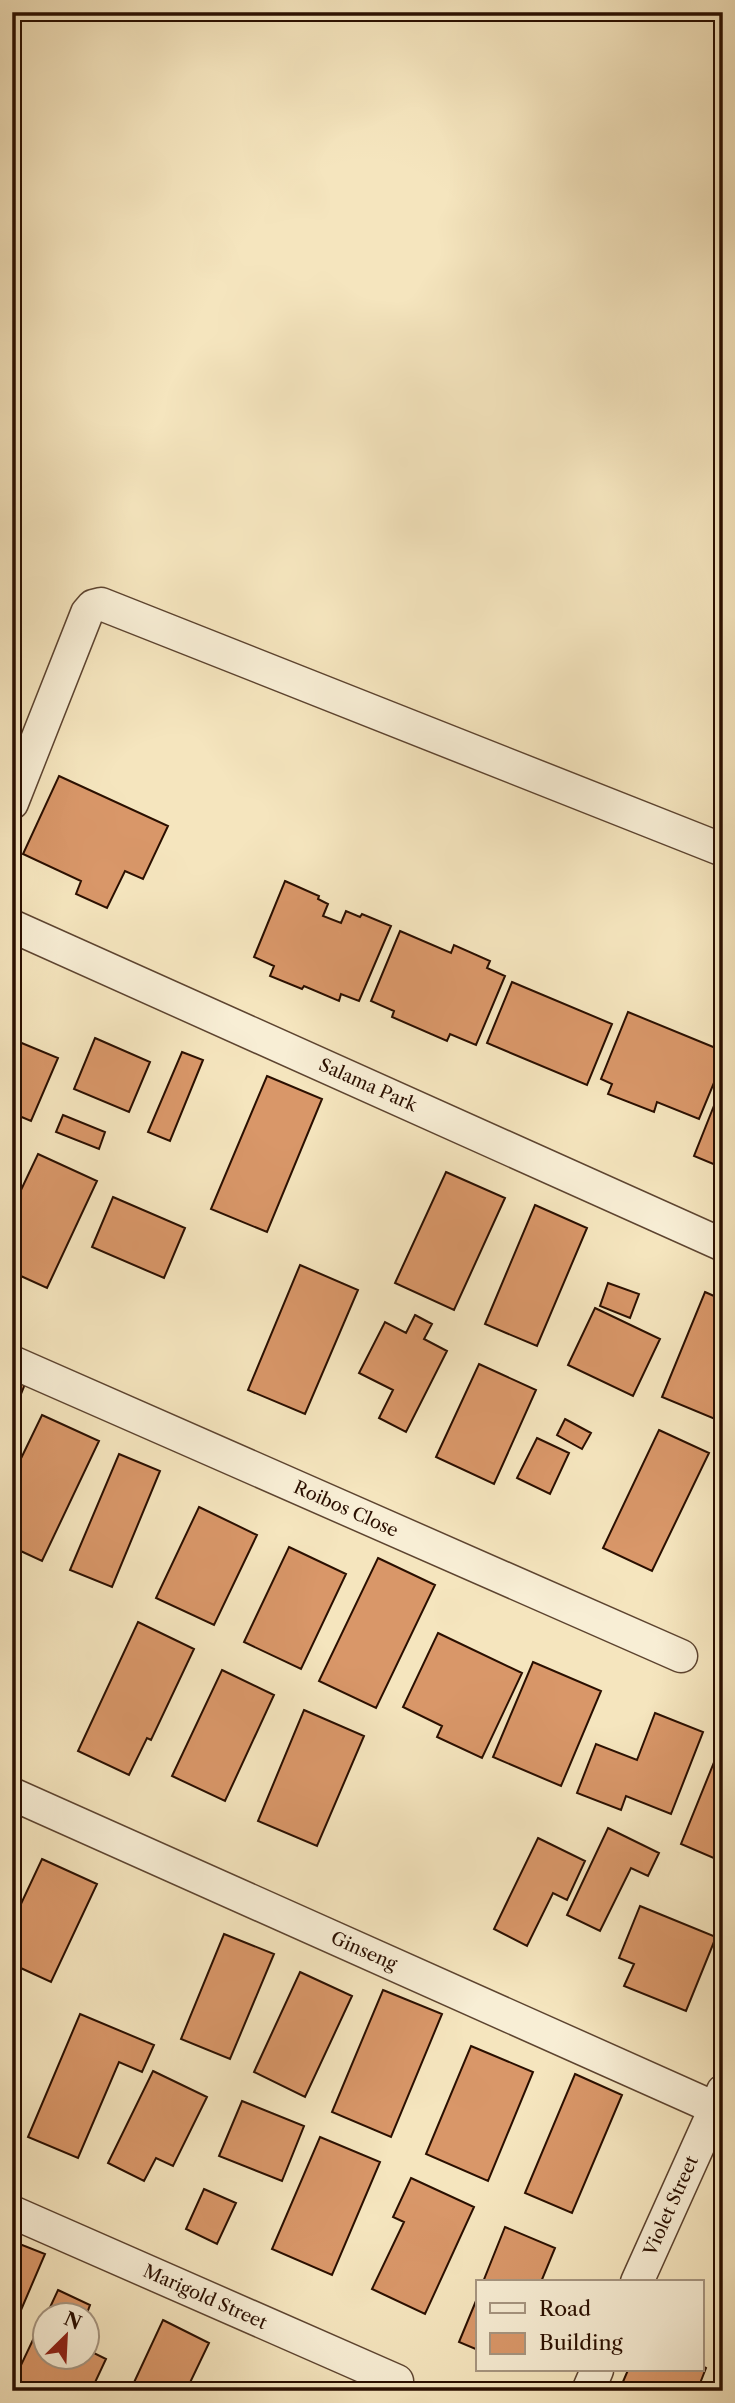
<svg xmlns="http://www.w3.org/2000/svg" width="735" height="2403" viewBox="0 0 735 2403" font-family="'Libre Caslon Text',serif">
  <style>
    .building { fill: #d99769; stroke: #2a0f00; stroke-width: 2 }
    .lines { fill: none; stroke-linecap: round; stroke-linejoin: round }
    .street-casing { stroke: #5d4430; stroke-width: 35 }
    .street { stroke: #f8eed5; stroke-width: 32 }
    .labels { text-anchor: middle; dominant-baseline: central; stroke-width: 6; stroke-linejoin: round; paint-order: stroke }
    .street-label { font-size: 18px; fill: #2a0f00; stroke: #f8eed5 }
  </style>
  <rect width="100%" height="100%" fill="#f5e5be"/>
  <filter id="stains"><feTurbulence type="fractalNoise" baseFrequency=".00286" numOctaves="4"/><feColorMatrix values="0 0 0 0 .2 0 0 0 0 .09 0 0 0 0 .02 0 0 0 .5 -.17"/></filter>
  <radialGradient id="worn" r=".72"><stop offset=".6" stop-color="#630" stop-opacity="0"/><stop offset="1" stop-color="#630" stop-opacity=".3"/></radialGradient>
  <path class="building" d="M59 776 168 826 143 879 125 871 107 908 76 894 81 881 23 854Z
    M285 881 319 896 318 899 328 904 323 916 341 923 346 911 360 917 362 914 391 926 359 1001 341 994 339 1001 304 986 302 989 270 976 274 966 254 957Z
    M400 931 451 953 454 945 490 961 487 968 505 976 476 1045 450 1034 447 1041 392 1017 394 1011 371 1001Z
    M512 982 612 1024 587 1085 487 1043Z
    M628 1012 723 1051V1061L699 1119 657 1102 654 1112 608 1094 612 1084 601 1079Z
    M95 1038 150 1062 129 1112 74 1089Z
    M12 1039 58 1058 31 1121 12 1113Z
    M182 1052 203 1060 170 1141 148 1132Z
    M267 1076 322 1099 267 1232 211 1209Z
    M723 1083V1168L694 1156Z
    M63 1115 105 1132 99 1149 56 1132Z
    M38 1154 97 1181 47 1288 12 1272V1209Z
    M446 1172 505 1198 454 1310 395 1283Z
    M113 1197 185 1228 164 1278 92 1247Z
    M535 1205 587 1228 537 1346 485 1324Z
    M300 1265 358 1290 305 1414 248 1390Z
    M608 1283 639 1294 630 1318 600 1306Z
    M705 1292 723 1300V1402L715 1419 662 1397Z
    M595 1308 660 1339 633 1396 568 1365Z
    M415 1315 432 1324 424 1339 447 1351 406 1432 379 1418 393 1390 359 1373 385 1322 406 1333Z
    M479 1364 536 1390 494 1484 436 1457Z
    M12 1378 25 1384 17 1404 12 1402Z
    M42 1415 99 1441 42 1561 12 1547V1477Z
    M565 1419 591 1433 582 1449 557 1435Z
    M659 1430 709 1453 652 1571 603 1548Z
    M537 1438 569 1453 550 1494 517 1478Z
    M119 1454 160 1471 112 1587 70 1570Z
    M199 1507 257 1535 214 1625 156 1598Z
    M289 1547 346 1574 301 1669 244 1642Z
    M378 1558 435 1585 376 1708 319 1681Z
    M138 1622 194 1649 151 1740 147 1738 129 1775 78 1751Z
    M438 1633 522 1673 482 1758 437 1737 442 1726 403 1707Z
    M533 1662 601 1691 561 1786 493 1757Z
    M222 1670 274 1695 225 1801 172 1776Z
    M304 1710 364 1736 317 1846 258 1821Z
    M655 1713 703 1732 671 1814 626 1796 621 1810 577 1793 596 1744 637 1760Z
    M723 1740V1862L681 1844Z
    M608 1828 659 1853 648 1876 631 1868 600 1931 567 1915Z
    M538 1838 585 1861 567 1900 553 1893 527 1946 494 1929Z
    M42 1859 97 1884 51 1982 12 1964V1923Z
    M640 1906 716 1937 686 2011 624 1986 634 1964 619 1958Z
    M224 1934 274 1954 230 2059 181 2039Z
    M300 1972 352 1996 305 2097 254 2072Z
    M383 1990 442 2014 391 2137 332 2112Z
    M80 2014 154 2045 142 2072 119 2062 78 2158 28 2137Z
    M471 2046 533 2072 488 2181 426 2154Z
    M153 2071 207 2097 173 2166 156 2158 144 2181 108 2163Z
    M575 2074 622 2095 572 2213 525 2193Z
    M242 2101 304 2126 282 2181 219 2156Z
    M320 2137 380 2162 332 2275 272 2249Z
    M411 2178 474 2207 425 2314 372 2289 404 2222 393 2217Z
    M204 2189 236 2203 217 2244 186 2229Z
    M505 2227 555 2248 541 2282H483Z
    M12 2241 45 2254 12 2331Z
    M58 2290 90 2305 86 2316H46Z
    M478 2296V2350L459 2342Z
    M163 2320 209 2343 186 2391H130Z
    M39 2327 46 2330V2358H88V2350L106 2359 91 2391H25L12 2384Z
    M702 2366 706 2368 697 2391H619L628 2370H702Z"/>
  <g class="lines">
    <defs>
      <path id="street" d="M12 803 87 613 93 606 101 604 723 850
        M12 926 723 1245
        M12 1362 681 1656
        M12 1794 715 2108
        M12 2212 397 2381
        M637 2282 723 2091
        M588 2391 597 2370"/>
    </defs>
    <use href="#street" class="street-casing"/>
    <use href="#street" class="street"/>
  </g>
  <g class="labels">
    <g class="street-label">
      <text transform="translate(368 1085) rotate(24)">Salama Park</text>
      <text transform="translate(346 1509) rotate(24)">Roibos Close</text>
      <text transform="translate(364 1951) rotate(24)">Ginseng</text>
      <text transform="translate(671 2206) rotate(-66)">Violet Street</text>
      <text transform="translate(205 2297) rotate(24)">Marigold Street</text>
    </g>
  </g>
  <rect width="735" height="2403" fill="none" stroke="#f5e5be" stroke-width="42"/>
  <rect x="14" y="14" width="707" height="2375" fill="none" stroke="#2a0f00" stroke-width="3.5"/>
  <rect x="21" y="21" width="693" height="2361" fill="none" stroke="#2a0f00" stroke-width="2"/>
  <rect x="476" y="2280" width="228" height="91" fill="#f8eed5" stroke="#a69580" stroke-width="2"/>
  <rect x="490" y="2303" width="35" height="10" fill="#f8eed5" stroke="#a69580" stroke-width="2"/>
  <text x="539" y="2316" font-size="21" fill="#2a0f00">Road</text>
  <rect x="490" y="2333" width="35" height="21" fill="#d99769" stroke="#a69580" stroke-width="2"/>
  <text x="539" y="2350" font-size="21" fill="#2a0f00">Building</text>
  <g transform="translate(66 2336) rotate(24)"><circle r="33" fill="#f8eed5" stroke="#a69580" stroke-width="2"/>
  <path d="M0-5L12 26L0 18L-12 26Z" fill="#8f2418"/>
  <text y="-10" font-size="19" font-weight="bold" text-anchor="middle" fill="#2a0f00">N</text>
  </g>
  <rect width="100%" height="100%" filter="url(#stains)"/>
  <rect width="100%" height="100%" fill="url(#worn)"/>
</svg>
